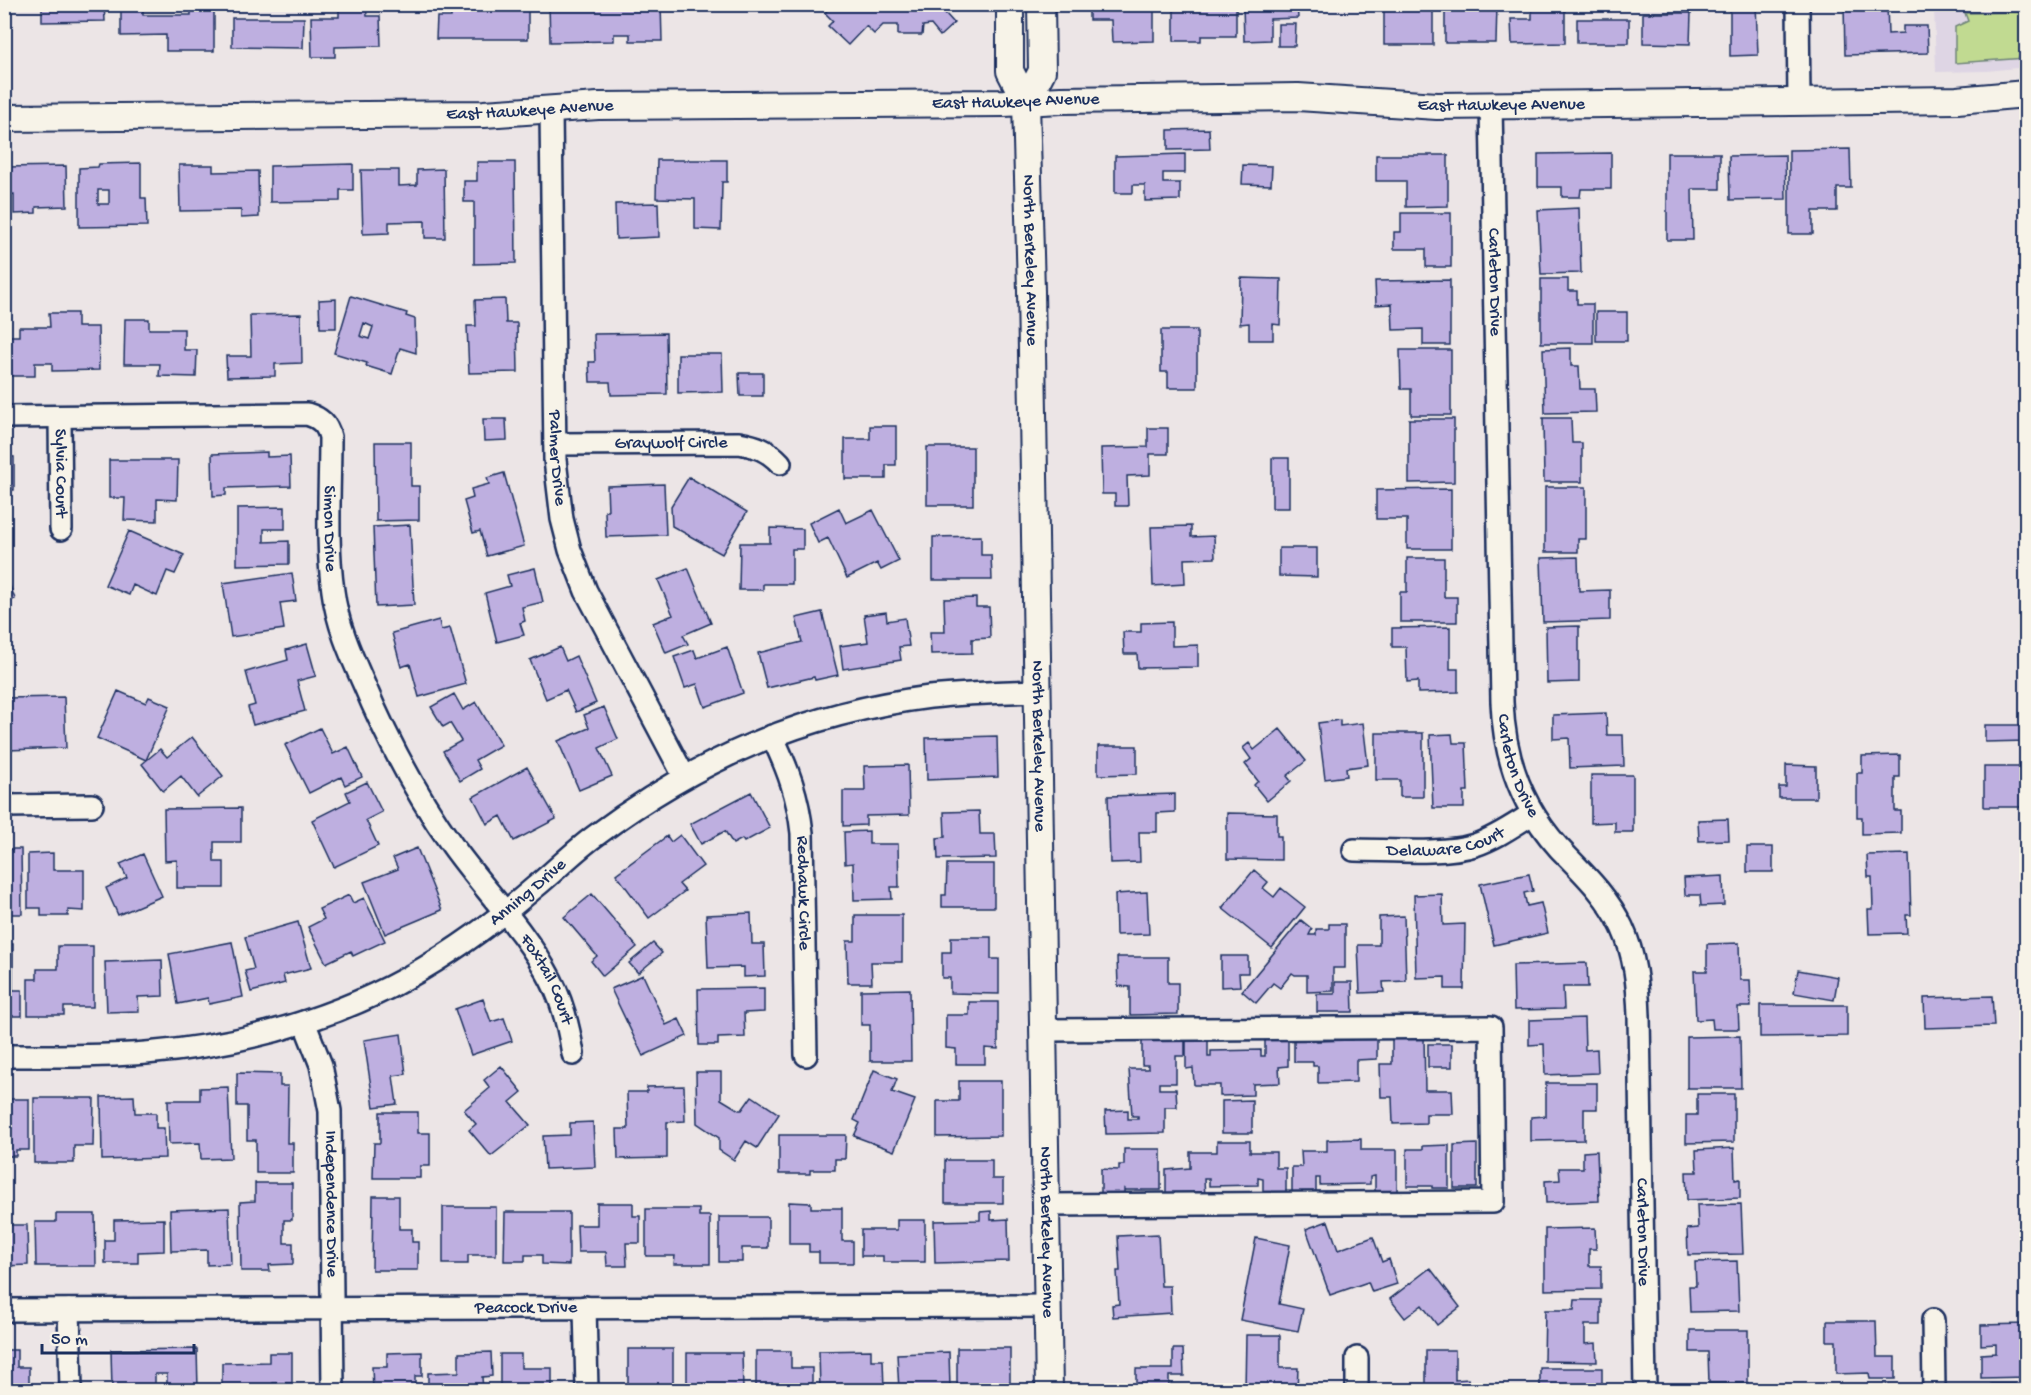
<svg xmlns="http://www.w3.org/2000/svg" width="2031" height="1395" viewBox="0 0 2031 1395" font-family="'Gochi Hand',sans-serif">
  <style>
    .built { fill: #ded5e4 }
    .green { fill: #c1da91; stroke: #6e8478; stroke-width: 1.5 }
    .building { fill: #beafe0; stroke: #1b2f5e; stroke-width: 1.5; fill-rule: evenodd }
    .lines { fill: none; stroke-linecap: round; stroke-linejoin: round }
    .minor-casing { stroke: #1b2f5e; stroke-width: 26 }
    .tertiary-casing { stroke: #1b2f5e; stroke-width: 30 }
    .minor { stroke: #f7f3e8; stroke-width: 21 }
    .tertiary { stroke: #f7f3e8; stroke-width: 26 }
    .labels { text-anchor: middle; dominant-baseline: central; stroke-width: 4.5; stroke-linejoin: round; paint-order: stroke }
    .street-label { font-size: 18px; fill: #1b2f5e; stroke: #f7f3e8 }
  </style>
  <rect width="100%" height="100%" fill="#ece5e6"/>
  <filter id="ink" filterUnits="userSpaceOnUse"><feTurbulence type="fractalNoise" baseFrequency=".0167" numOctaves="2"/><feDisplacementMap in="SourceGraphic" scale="12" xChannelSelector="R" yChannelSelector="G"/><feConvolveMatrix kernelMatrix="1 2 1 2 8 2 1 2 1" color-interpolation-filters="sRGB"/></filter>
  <g filter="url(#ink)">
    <path class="built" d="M1934 5H2026V67L1987 71 1936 72Z"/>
    <path class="green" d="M2026 12V58L1955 63V27L1968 21 1965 13Z"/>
    <path class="building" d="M42 4H104L105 21 42 22Z
      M191 4H214V51H166V35L121 36V6H143V15H191Z
      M339 4H366L367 16H380L381 46 335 47V57H312L311 17H339Z
      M451 4H528V39H436L437 17H451Z
      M549 4H661L662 41H630V34H614V41L550 42Z
      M833 4H937L954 23 940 36 931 25 923 26 922 35H898V25H883L874 34 866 26 848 45 828 26 833 21 825 13Z
      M1089 4H1154V41L1112 42 1111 20H1089Z
      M1174 4H1236V36H1201V41H1174Z
      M1243 4H1297L1298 18 1270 19V40L1244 41Z
      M1384 4H1433V45H1384Z
      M1445 4H1497L1496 43H1445Z
      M1730 4H1756L1758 55 1730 56Z
      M1887 4 1888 34 1903 33V26H1927L1928 53 1845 55 1844 5Z
      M1532 8H1565V43L1512 44 1511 19H1532Z
      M1643 13H1691L1690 44 1643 43Z
      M232 18H304L303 48 232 47Z
      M1577 19H1629V43H1577Z
      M1278 24H1296L1295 46H1278Z
      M1209 129 1210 149 1168 150V130Z
      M2023 145H2026V185H2023V176H2020V151H2023Z
      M1850 149 1851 188H1837V211H1813V234H1789V150Z
      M1611 153V189H1581L1580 197H1562V187H1538V154Z
      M1667 153H1720V189H1692L1693 240H1667Z
      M1185 154V173H1163V183H1180V200L1145 201V185H1133V193H1115V156Z
      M1376 155H1448V206L1406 207V181H1376Z
      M1785 155 1786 199 1730 200 1729 156Z
      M657 160H727V182H722L721 230 695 229V199L656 198Z
      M477 162H515L516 263 474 264V202H464V181H477Z
      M141 163V198H146L147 226 79 227V168L98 167 99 164ZM98 190H109V204H98Z
      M353 164V190H340V201L270 202V166Z
      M179 165H213V172L258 171 259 217 241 218V210L180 211Z
      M1243 165 1272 166 1271 185 1242 184Z
      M66 166 67 206 36 207V213L14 214V194L4 195V167Z
      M444 169 445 238H425V221L389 222V233L363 234 361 170H399V186L417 185V170Z
      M658 203 659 237 616 239 615 204Z
      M1579 208 1581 273 1541 274 1538 210Z
      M1401 213H1451V267H1426V249H1394V232H1401Z
      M1241 278 1281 279 1280 325 1273 324V340H1249V323L1240 324Z
      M1541 279H1568V291H1577V304H1593V343H1541Z
      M1450 280V345H1423V329L1393 330 1392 304 1376 305 1375 281Z
      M351 296 407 313 406 316 415 319 416 353 400 348 392 374 366 366 367 363 334 353ZM364 323 373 327 369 339 360 336Z
      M336 299V328H320L319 300Z
      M505 299 506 323H517L518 372 469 373 467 326H476L475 300Z
      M1596 312H1627V341H1596Z
      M49 313H77V327H98L99 370 52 371V363H35V376H4V336H19V327H50Z
      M301 314 302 363 275 364V376L227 377 226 356H251L250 315Z
      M125 319H149V329H184V350H197L196 377 159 376 160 364H124Z
      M1161 330H1197V388H1168V372H1161Z
      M666 333 667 394 611 395 610 382H590L589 362H595L594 334Z
      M1571 348V366H1579L1580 389H1595L1596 412 1545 413 1543 349Z
      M1400 350H1451V415H1411V389H1401Z
      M678 354H722L723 392 678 393Z
      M739 373H763V396H740Z
      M1543 418H1571L1572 443H1582V482H1544Z
      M483 419H506L507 440 484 441Z
      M1409 419H1454V482L1409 483Z
      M870 426H896V465H886V479H845V439H870Z
      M1148 428H1168V454H1150V475L1127 476 1128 506H1115V494H1102L1101 448 1148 447Z
      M375 442H411V486H419V520L376 521Z
      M927 447H973V505H927Z
      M267 452V457L290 456 291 486 226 488V495L213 496 212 454Z
      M4 456 14 457V490H4Z
      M1272 458H1289V508H1272Z
      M109 460H178L177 500 157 499V521L124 520 125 498H109Z
      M504 473 524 546 487 556 480 531 473 533 464 501 473 498 471 489 489 484 487 478Z
      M689 477 747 512 722 554 672 526 671 506Z
      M664 484 666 535 606 537 605 511H608L607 486Z
      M1545 487H1586V539H1578V552H1545Z
      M1451 489V549H1407V519H1376V490Z
      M285 507V529H264V542L289 541V564L237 565V508Z
      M839 508 846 523 873 510 899 561 881 570 877 563 847 578 828 538 818 543 809 523Z
      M410 525 414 605 376 607 373 527Z
      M1191 526V537L1214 536 1215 558 1184 559 1185 584 1153 586 1151 527Z
      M770 528 803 529V549H792V584H763V590H739L740 543H770Z
      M129 531 184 555 175 574 167 571 157 596 133 585 129 595 105 585Z
      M981 536V555H991L992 580H933V537Z
      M1279 548H1317V577L1279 576Z
      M1578 557 1579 591 1610 590V620L1543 622 1541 558Z
      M1407 558H1444V597H1457V622H1400V592H1407Z
      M535 568 543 602 522 607 525 621 520 623 524 635 497 642 485 593 510 586 507 575Z
      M688 568 711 623 683 635 688 644 666 653 653 623 673 615 658 580Z
      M4 570 15 599 4 603Z
      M292 573 296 601 280 603 284 629 231 637 223 583Z
      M976 598V607H989L990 638 972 639V653L931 654 930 632H945L944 599Z
      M822 612 838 675 815 680 814 677 767 688 758 653 802 642 796 618Z
      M886 612 887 621 905 618 909 646 899 647 901 660 843 669 840 646 868 642 864 615Z
      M439 620 441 630 450 628 466 684 419 697 410 664 401 667 392 633Z
      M1172 622V646L1198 645V667L1138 668 1137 654H1124L1123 632H1141V623Z
      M1579 626V682L1547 683 1546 627Z
      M1450 627V669H1458V692L1418 693V681L1407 682 1406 647H1392V628Z
      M307 644 316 676 297 681 305 711 253 725 248 707 255 705 246 672 288 660 286 650Z
      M560 647 566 661 576 656 596 703 576 712 566 690 546 699 530 660Z
      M727 647 743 693 705 707 697 684 685 688 674 657 694 650 697 658Z
      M118 691 146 703 149 697 170 706 146 760 97 738Z
      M454 694 463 710 476 702 501 745 475 760 480 769 460 781 443 751 461 741 450 723 443 727 431 707Z
      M64 697 66 748 7 750 6 698Z
      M604 707 618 739 599 748 612 776 579 790 558 741 589 728 584 715Z
      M1606 713 1607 735H1623L1624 766 1570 768 1569 738 1553 739V715Z
      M1340 720V726L1363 723 1368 765 1346 768 1347 776 1325 779 1318 723Z
      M1985 725H2026V741L1985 742Z
      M320 728 333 754 348 747 362 777 345 785 341 777 309 793 285 745Z
      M1280 729 1306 761 1287 776 1291 781 1267 801 1254 785 1258 781 1245 764 1251 759 1243 748 1249 743 1254 750Z
      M1376 733H1423V797H1400V780H1376Z
      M1452 734 1453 743H1466L1468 791H1464V808H1433L1430 735Z
      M997 736 998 777 927 780 926 738Z
      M192 737 223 776 197 797 181 776 163 791 142 764 160 749 167 757Z
      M1098 746H1137V774L1098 775Z
      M1900 755V777H1895V811H1901V833L1862 834V817H1857V773H1862V756Z
      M908 765 909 815 866 816V825L843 826V791H865L864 766Z
      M1786 765 1816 766V798H1779V787H1786Z
      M527 767 556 819 514 841 501 816 487 824 473 797Z
      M1984 767H2026V807H1984Z
      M1591 775H1633V832H1615V822L1591 823Z
      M367 782 382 812 366 820 378 846 334 867 312 820 350 801 346 792Z
      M751 792 770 828 744 842 742 839 733 844 725 831 701 844 690 824Z
      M1175 794V812L1157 813V832H1139L1140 862 1110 863 1108 796Z
      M241 808V842H214V862H224V888H177V860L165 861 164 809Z
      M979 811 980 834H995L996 858 938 859 937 838 945 837 944 812Z
      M1227 813 1277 814V836H1281V860L1227 859Z
      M1728 819 1729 840 1699 841 1698 820Z
      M869 831V844H898L899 887H891L892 899 854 900 853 863 845 864 844 832Z
      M680 835 703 866 679 884 685 891 649 918 616 874 667 836 671 842Z
      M1747 847H1773V872H1747Z
      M417 848 442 910 385 934 364 882 398 869 393 858Z
      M4 849H21L22 914H4Z
      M53 853V870H84V911L68 910V916H41V908H28V854Z
      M143 854 162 896 118 915 106 888 127 878 120 864Z
      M1909 854 1911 915H1906L1907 933 1869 934 1868 909H1873L1872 877H1868L1867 855Z
      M947 864H994V907H942V895H946Z
      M1254 870 1268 882 1263 888 1274 897 1281 888 1305 907 1272 948 1222 908Z
      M1529 874 1533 891 1524 893 1527 906 1541 903 1548 933 1494 945 1480 884Z
      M1723 876 1724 905 1701 906 1700 895H1685L1684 878Z
      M1147 892 1149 934 1116 935 1115 894Z
      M592 894 637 947 603 976 591 961 597 956 564 917Z
      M1442 894 1443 925 1465 924 1464 989H1445V977L1416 978 1414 895Z
      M349 895 353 903 364 898 385 941 353 956 351 951 326 963 308 927 324 919 319 909Z
      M751 913 752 944H764L765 976 744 977V967L708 968 706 915Z
      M855 915H902V962H871L872 983H848L847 941H855Z
      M1404 916 1406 981 1383 982 1384 992 1360 993 1358 945H1379V917Z
      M1301 920 1312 929 1309 935H1316V929H1329V924H1345V968H1333V991L1307 992V975H1295L1292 973 1280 988 1273 983 1256 1003 1242 991Z
      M298 922 311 968 283 975 285 983 251 992 245 971 254 969 245 937Z
      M951 937H991V959H999V994L950 993V978H942V952H951Z
      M232 942 243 997 209 1004 208 998 178 1004 169 954Z
      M653 943 662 953 638 973 629 963Z
      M1739 943 1740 980H1750L1751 1007H1738L1739 1029H1713L1712 1019 1696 1020 1694 971H1707V944Z
      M4 944H13V990H22V1016H4Z
      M58 946H93V1007H64V1015H28V979H37V969H58Z
      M1221 956H1248V973H1239L1240 986 1221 987Z
      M1117 957H1168V983H1178V1014L1130 1015V987L1118 986Z
      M162 960 163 996 138 997 139 1011 107 1012 105 962Z
      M1587 963 1588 987H1563L1564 1009 1514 1010 1513 965Z
      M1798 970 1838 977 1834 1000 1794 993Z
      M643 975 666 1025 679 1019 687 1036 643 1056 611 989Z
      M1335 982H1352L1353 1012H1317V994H1335Z
      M764 988V1012L744 1013 745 1037 718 1038V1045H699L698 989Z
      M910 989 911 1061H870V1025H861V990Z
      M1992 996 1994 1026 1925 1028 1924 998Z
      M483 999 491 1022 504 1018 512 1041 471 1055 455 1009Z
      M969 1002H998V1049L985 1048V1064H956V1049L946 1048V1015H969Z
      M1760 1005H1847V1036L1760 1037Z
      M1584 1018 1585 1050 1597 1049 1598 1073 1545 1075 1544 1044 1529 1045V1020Z
      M401 1034 406 1074 393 1076 397 1104 374 1107 364 1040Z
      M1740 1036 1741 1088H1687V1037Z
      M1208 1037V1057H1211V1051L1261 1050V1056H1265V1037H1288V1066L1279 1067 1280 1083 1253 1084V1095L1220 1096V1085H1194L1193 1068 1186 1069V1038Z
      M1317 1037V1041L1352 1040V1037H1377V1059L1356 1060V1082L1318 1083V1066H1313V1062H1294V1038Z
      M1392 1037H1424L1425 1090H1452L1453 1114H1426V1123L1393 1124 1392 1097H1381L1380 1064H1392Z
      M1142 1038H1185V1056H1176V1083H1159V1089H1176L1177 1107H1165V1133L1106 1134 1105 1111 1128 1110V1119H1138V1116H1132L1129 1069H1148V1065H1142Z
      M1428 1044H1452V1067H1428Z
      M501 1066 522 1092 510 1102 530 1125 491 1156 469 1130 476 1124 464 1110 490 1088 484 1080Z
      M874 1070 897 1079 892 1092 915 1100 894 1151 854 1136 860 1123 854 1120Z
      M696 1072H721V1099L739 1110H742L752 1096 779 1114 757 1148 746 1141 734 1160 719 1150V1138L697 1123Z
      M237 1073 280 1074V1086H288L287 1143H293V1173H256V1140H247V1106H237Z
      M959 1081H1001V1136L937 1137V1101H959Z
      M1546 1083H1597V1109H1584V1140L1531 1141V1117L1546 1116Z
      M684 1086 685 1121 667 1122V1158L618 1159 617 1129H628L627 1092H647V1087Z
      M228 1087 231 1158 201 1159 200 1143 169 1144 168 1100H200V1088Z
      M1697 1094H1734V1142L1686 1143V1115H1697Z
      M134 1096 135 1113H156V1128H164L165 1158 102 1160 101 1097Z
      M34 1098H94L93 1146H74V1163H34Z
      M4 1099H29V1150H16V1156H4Z
      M1252 1100V1133H1222V1101Z
      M380 1112H418V1133H430V1166H420V1178H373L374 1143H380Z
      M593 1122 595 1167 545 1169 543 1136 570 1135V1123Z
      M779 1135H846L845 1159H835V1170H810V1174H779Z
      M1361 1139V1150H1397V1196H1375V1176L1370 1177V1184L1320 1185V1178H1316V1197H1292V1167H1302L1301 1151H1327V1140Z
      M1217 1141H1250V1152H1276V1168H1286V1197H1263V1179L1258 1178V1185L1209 1186V1179H1204L1205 1198H1181V1193H1166V1170L1190 1168V1152H1217Z
      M1477 1144V1188H1454V1145Z
      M1449 1145V1188H1432V1186H1407V1149H1423V1146Z
      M1734 1148 1735 1180 1740 1179V1198L1687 1200 1686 1172H1697L1696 1150Z
      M1124 1149H1161V1190H1125L1124 1189V1194H1101V1169L1119 1170V1165H1124Z
      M1597 1151 1599 1201 1546 1203 1545 1181 1560 1180 1559 1168H1583V1152Z
      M945 1160H992V1179H1003V1203H945Z
      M255 1183H292V1220H284V1243H293V1264L269 1265 270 1271H241L240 1202 255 1201Z
      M373 1196H399V1229H412V1242H418V1270H372Z
      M789 1202 811 1203V1208H842V1241H853V1263H819V1252H809V1244H789Z
      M597 1203H633V1216H640V1243H626L627 1266H607L606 1252H578L577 1225H597Z
      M1741 1204 1743 1254 1688 1255 1687 1229 1698 1228 1697 1205Z
      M443 1207H496V1255H468V1264H443Z
      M229 1208 231 1264 207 1265V1250L171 1251 170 1210Z
      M646 1209H699V1216H710V1264H674L675 1256H646Z
      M991 1211V1220L1008 1219 1009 1261 935 1263 934 1221 980 1220V1212Z
      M505 1212H569V1265L542 1264V1255H525V1261H504Z
      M56 1214H95L96 1266H36L35 1222H56Z
      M719 1217H768V1248H742V1262H719Z
      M164 1219V1251L138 1252V1263H105V1240H114V1220Z
      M897 1220H925V1262H883V1256H861V1230H897Z
      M4 1221 5 1225H27L28 1265 4 1266Z
      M1328 1221 1338 1250 1373 1237 1382 1262 1389 1259 1397 1284 1372 1292 1368 1282 1330 1295 1306 1229Z
      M1595 1228 1596 1249H1589V1266H1601V1289L1545 1290V1229Z
      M1158 1234 1161 1286H1170L1171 1313 1113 1317 1112 1305 1119 1304 1117 1271H1120L1118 1236Z
      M1256 1238 1290 1245 1279 1304 1303 1309 1298 1331 1240 1320Z
      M1737 1261 1739 1311 1690 1312 1689 1286H1696L1695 1262Z
      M1430 1268 1460 1307 1437 1325 1422 1305 1405 1318 1390 1299Z
      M1575 1300H1601V1325H1585V1344L1596 1343 1597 1362 1544 1361 1545 1310H1574Z
      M1827 1321H1876L1877 1357H1895V1379H1870L1869 1373 1836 1374V1341H1827Z
      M2026 1324V1377L1981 1378V1354L1996 1353V1344L1981 1345V1325Z
      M1690 1330H1748V1383H1709L1708 1352H1690Z
      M1246 1335H1280V1368H1298L1297 1390H1245Z
      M957 1348H1010V1390H957Z
      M197 1349 198 1389H167V1374H155V1385L135 1386V1390H112L111 1350Z
      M628 1349H673V1390H628Z
      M1173 1349H1183L1184 1376H1169V1390H1136V1369H1173Z
      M4 1350H17V1367H29V1390H4Z
      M871 1350V1360H883L884 1390H820L819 1351Z
      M1426 1350H1455V1380L1468 1379V1390H1409V1387H1426Z
      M756 1351H791V1368H812V1390H756Z
      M422 1352V1376H415V1390H373L372 1367H387V1353Z
      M491 1352 492 1376 482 1377 483 1390H428V1373L459 1372V1353Z
      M949 1352 950 1388 899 1390 897 1354Z
      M269 1353H292V1383H273V1390H236V1386H222V1363L269 1362Z
      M687 1353H742L743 1390 687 1389Z
      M500 1354H521V1368H552V1390H500Z
      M1540 1368H1602V1390H1540Z
      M1991 1384H2015V1390H1991Z
      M1896 1385V1390H1836V1387L1843 1386Z
      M1735 1387V1390H1692L1691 1389Z"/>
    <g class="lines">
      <defs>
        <g id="minor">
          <path d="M1798 4 1799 101"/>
          <path id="s1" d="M1491 105 1502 702C1504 758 1521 806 1559 848 1583 873 1607 895 1622 927 1635 955 1638 986 1639 1016L1645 1390"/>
          <path id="s2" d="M551 110 555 460 562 519 570 550 586 591 684 776"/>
          <path id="s3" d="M4 417 307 414C320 418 327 424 330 437 330 487 326 542 333 591 337 623 350 653 363 682 387 739 415 793 452 845 484 890 525 930 551 980 563 1003 569 1028 573 1054"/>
          <path id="s4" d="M60 417 61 529"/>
          <path id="s5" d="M555 444 739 443C756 446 768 450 780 463"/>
          <path id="s6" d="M772 736C788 769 798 796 802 833L806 1055"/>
          <path d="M4 806 92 805"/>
          <path id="s7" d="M1354 850C1389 850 1443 855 1475 845 1496 838 1514 825 1532 814"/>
          <path id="s8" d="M304 1022 321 1065 330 1111 333 1390"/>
          <path d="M1044 1030 1491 1027 1493 1202 1046 1205"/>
          <path id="s9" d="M4 1056C52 1056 99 1057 146 1053 230 1046 314 1025 390 987 442 960 490 926 534 888 555 871 573 852 595 836 697 760 803 713 930 697 966 693 1002 692 1038 691"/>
          <path d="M585 1307 587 1390"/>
          <path id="s10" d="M4 1310 1047 1306"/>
          <path d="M69 1310 71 1390"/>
          <path d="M1933 1320 1934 1390"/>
          <path d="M1357 1358V1390"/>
        </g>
        <g id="tertiary">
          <path id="s11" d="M1010 4V71L1026 102 1031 291 1049 1390"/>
          <path d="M1026 102 1042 71 1041 4"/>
          <path id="s12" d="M4 118 484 114 598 106 1004 103 1061 100 1298 97 1437 106 1957 100 2026 94"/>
        </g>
      </defs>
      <use href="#minor" class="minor-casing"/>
      <use href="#tertiary" class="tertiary-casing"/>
      <use href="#minor" class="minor"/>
      <use href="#tertiary" class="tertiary"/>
    </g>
  </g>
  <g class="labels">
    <g class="street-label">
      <text stroke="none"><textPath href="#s12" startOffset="1012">East Hawkeye Avenue</textPath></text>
      <text stroke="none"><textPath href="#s12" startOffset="1498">East Hawkeye Avenue</textPath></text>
      <text stroke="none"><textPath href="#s12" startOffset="526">East Hawkeye Avenue</textPath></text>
      <text stroke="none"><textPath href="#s11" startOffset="260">North Berkeley Avenue</textPath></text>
      <text stroke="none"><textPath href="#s1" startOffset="177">Carleton Drive</textPath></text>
      <text stroke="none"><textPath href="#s5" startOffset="116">Graywolf Circle</textPath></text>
      <text stroke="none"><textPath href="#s2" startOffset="348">Palmer Drive</textPath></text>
      <text stroke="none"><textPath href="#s4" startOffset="56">Sylvia Court</textPath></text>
      <text stroke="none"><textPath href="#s3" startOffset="429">Simon Drive</textPath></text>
      <text stroke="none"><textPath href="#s11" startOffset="746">North Berkeley Avenue</textPath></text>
      <text stroke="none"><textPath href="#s1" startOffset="663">Carleton Drive</textPath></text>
      <text stroke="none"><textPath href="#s7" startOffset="93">Delaware Court</textPath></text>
      <text stroke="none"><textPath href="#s9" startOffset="564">Anning Drive</textPath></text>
      <text stroke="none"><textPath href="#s6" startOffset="162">Redhawk Circle</textPath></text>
      <text stroke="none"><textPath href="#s3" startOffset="939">Foxtail Court</textPath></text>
      <text stroke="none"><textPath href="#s8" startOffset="186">Independence Drive</textPath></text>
      <text stroke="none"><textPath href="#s11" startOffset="1232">North Berkeley Avenue</textPath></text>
      <text stroke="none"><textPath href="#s1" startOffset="1166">Carleton Drive</textPath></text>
      <text stroke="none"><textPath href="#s10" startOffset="522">Peacock Drive</textPath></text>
    </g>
  </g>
  <rect width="2031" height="1395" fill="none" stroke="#f7f3e8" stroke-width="24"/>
  <rect x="12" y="12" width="2007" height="1371" fill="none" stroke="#1b2f5e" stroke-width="2" filter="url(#ink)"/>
  <path d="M42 1344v9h152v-9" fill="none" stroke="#1b2f5e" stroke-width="3"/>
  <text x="51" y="1344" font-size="18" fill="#1b2f5e" stroke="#f7f3e8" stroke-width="4.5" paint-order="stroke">50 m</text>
</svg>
